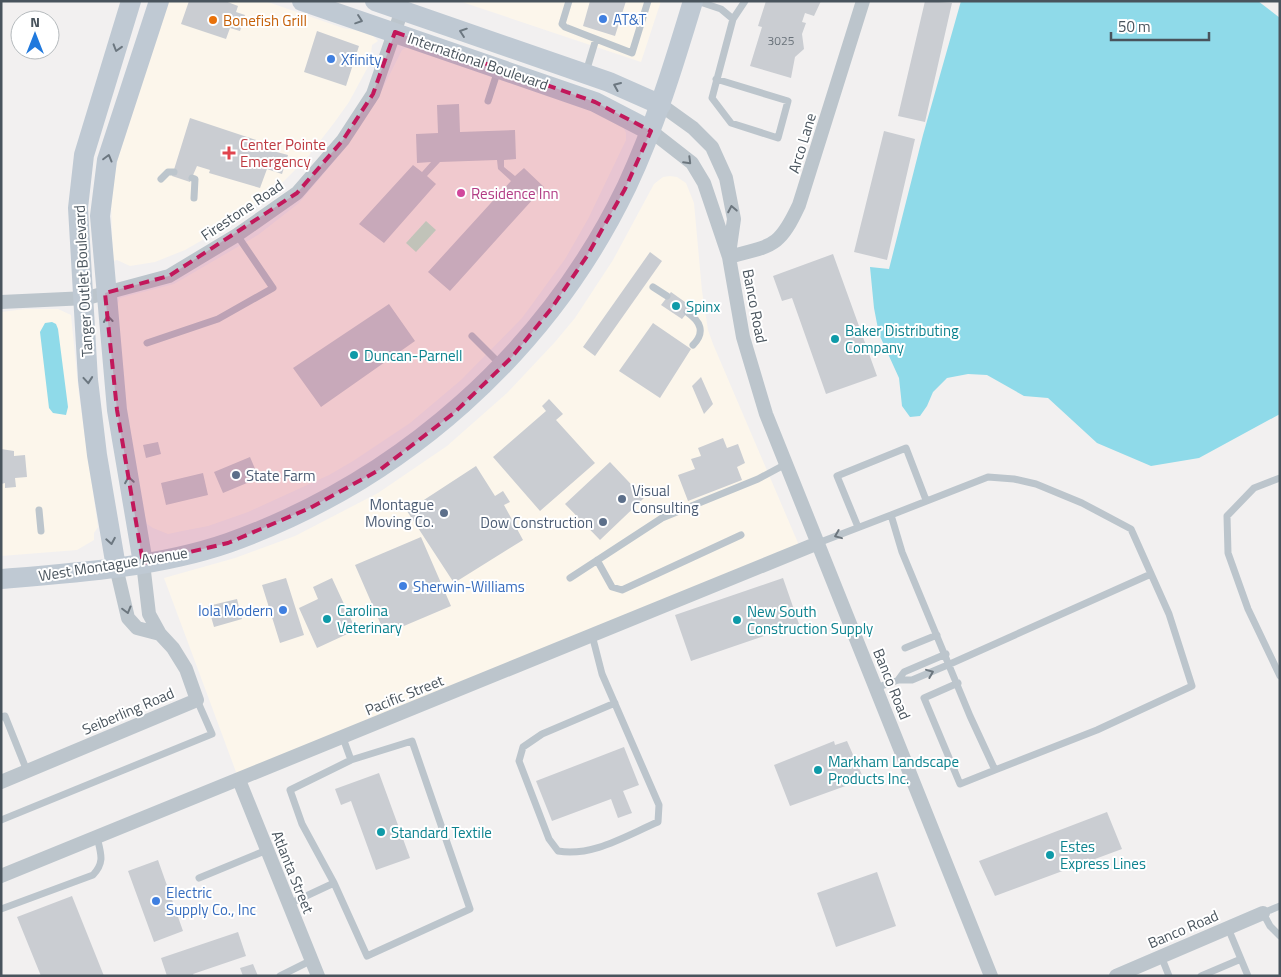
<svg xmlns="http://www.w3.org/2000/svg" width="1281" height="977" viewBox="0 0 1281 977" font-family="'Titillium Web',sans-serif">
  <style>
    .commercial { fill: #fcf6eb }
    .green { fill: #c1eed1 }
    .water { fill: #8fdae9 }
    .building { fill: #cacdd2 }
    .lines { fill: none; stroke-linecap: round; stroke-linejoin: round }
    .lane { stroke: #bcc5cc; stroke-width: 7 }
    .street { stroke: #bcc5cc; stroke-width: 14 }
    .secondary { stroke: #bfc9d3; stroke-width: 20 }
    .oneway { stroke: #6c7780 }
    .oneway2 { stroke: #6c767e }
    .marked { fill: #c2185b; fill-opacity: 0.2; stroke: #c2185b; stroke-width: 4; stroke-dasharray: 10 6; stroke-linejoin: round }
    .shop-dot { fill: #3f7fe0; stroke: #fff; stroke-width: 2 }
    .food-dot { fill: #e8710a; stroke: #fff; stroke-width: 2 }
    .health-dot { fill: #e0444e; stroke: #fff; stroke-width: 2 }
    .hotel-dot { fill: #d1479c; stroke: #fff; stroke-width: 2 }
    .culture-dot { fill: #0f9aa8; stroke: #fff; stroke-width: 2 }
    .service-dot { fill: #5c6f8a; stroke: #fff; stroke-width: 2 }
    .labels { text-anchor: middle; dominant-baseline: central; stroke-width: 4; stroke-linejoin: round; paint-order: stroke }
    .number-label { font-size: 12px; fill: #69727a }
    .shop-label { font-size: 15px; fill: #366cbe; stroke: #fff; text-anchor: start }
    .food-label { font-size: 15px; fill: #c56008; stroke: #fff; text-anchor: start }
    .street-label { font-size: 15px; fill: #49545d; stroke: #fff }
    .health-label { font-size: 15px; fill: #be3a42; stroke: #fff; text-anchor: start }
    .hotel-label { font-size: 15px; fill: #b23c85; stroke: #fff; text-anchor: start }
    .culture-label { font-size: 15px; fill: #0d838f; stroke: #fff; text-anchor: start }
    .service-label { font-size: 15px; fill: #4e5e75; stroke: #fff; text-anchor: start }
  </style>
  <rect width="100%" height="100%" fill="#f2f0f0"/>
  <path class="commercial" d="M167 1H265L343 28 370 33 378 41 372 45 370 63 349 102 334 123 306 159 274 191 220 230 185 250 155 262 130 266 117 260 113 261 111 199 117 162Z
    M459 1H661L641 62Z
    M408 47 597 110 622 125 626 133V140L588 219 565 259 522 318 461 380 410 423 353 461 329 475 248 512 208 526 182 531 168 534 153 528 147 524 143 512 125 407 116 308 120 298 174 284 258 235 299 203 342 152 376 102 402 50Z
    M670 176 677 177 686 183 694 203 702 291 708 330 713 344 801 550 239 780 164 578 235 558 295 536 378 493 447 446 507 393 555 342 575 318 613 260 654 184 663 177Z
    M25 309H58L71 315 79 395 98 527 94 533V540L77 550 1 556V312Z"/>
  <path class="green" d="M426 221 436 230 416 252 406 243Z"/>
  <path class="water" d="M961 1H1258L1280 18V414L1199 458 1151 466 1097 443 1048 398 1024 396 987 375 968 374 947 378 933 392 927 406 920 416 910 417 902 406 899 378 879 334 874 308 870 267 889 269 923 135Z
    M52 322 56 324 58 329 68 407 66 415 53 413 49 408 40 332 45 323Z"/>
  <path class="building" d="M189 1H225L238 6 236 12 245 15 240 31 230 28 226 39 181 24Z
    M590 1H626L615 36 583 26Z
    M766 1H821L814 16 805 13 802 22 806 23 802 34 804 49 795 57 791 78 750 66 762 27 758 26Z
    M925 1 952 3 925 122 898 116Z
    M317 31 359 46 346 86 304 72Z
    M459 104 460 132 515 130 516 159 504 160V167L515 176 524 168 544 187 450 291 428 272 511 181 498 169 497 160 440 162 427 176 436 184 384 243 359 224 413 165 422 172 431 162 417 163 416 134 438 133 437 105Z
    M190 118 274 146 273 151 288 155 282 174 267 169 260 188 209 173 210 170 197 166 190 182 172 176Z
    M884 131 915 139 887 260 854 252Z
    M650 252 662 261 595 356 583 347Z
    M833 254 877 376 826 394 792 298 782 301 773 276Z
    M671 292 692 307 682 319 661 305Z
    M389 304 415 341 321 407 293 368Z
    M653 323 691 349 660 398 619 371Z
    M701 377 713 404 704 414 692 386Z
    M549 399 563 414 556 420 595 463 540 511 493 457 546 411 542 406Z
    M723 438 727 448 738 444 745 463 737 467 742 480 688 501 678 475 695 469 691 459 701 456 698 448Z
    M158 442 161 454 146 458 143 445Z
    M1 449 14 451V456L25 455 27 477 15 478 16 487 5 488V483L1 484Z
    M250 457 259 478 223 493 214 472Z
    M610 462 644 498 600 540 565 504Z
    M476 466 495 496 503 491 510 502 504 505 523 540 454 583 407 511Z
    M203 473 208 495 166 505 161 483Z
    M421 537 451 606 385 634 355 565Z
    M286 578 304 635 280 643 262 585Z
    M332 578 356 630 317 648 299 608 318 599 313 587Z
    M783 578 799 624 691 661 675 615Z
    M237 599 242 619 214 627 208 606Z
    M834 741 835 745 847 741 862 775 850 780 851 784 790 806 774 765Z
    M624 747 639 785 623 791 632 813 618 818 611 799 552 821 536 781Z
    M379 773 410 858 376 870 351 801 341 805 335 789Z
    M1107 812 1122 849 995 896 979 861Z
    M158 860 183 931 154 942 128 871Z
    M877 872 896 926 836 947 817 893Z
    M72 896 104 976H41L17 917Z
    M238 932 246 956 193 974 194 976H167L161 958Z
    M253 964 258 976H243L240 968Z"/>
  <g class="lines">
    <path class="lane" d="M569 1 562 24 565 27 632 53 648 1
      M697 1 721 9 733 19 712 98 731 123 778 138 788 101 716 79
      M733 19 745 1
      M586 72 596 39
      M488 101 498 70
      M192 178 195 179 194 198
      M161 179 168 172H174
      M653 287 667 296
      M687 312C700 321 706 332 693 345
      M472 336 500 364
      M147 343 218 319 273 288 237 235
      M988 477 1014 479 1036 484 1082 503 1131 529 1169 614 1192 686 1097 730 995 770 970 716 902 552 891 515Z
      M1280 478 1254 488 1227 516 1228 553 1248 609 1280 676
      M39 510 41 531
      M858 527 837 476 906 448 926 500
      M818 543 891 515
      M597 560 612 587 622 590 741 535
      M570 578 662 518 758 479 786 464
      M592 635 602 674 659 805 658 822C627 835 593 857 558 851L549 839 519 761 523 747 542 734 615 703
      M905 648 937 635
      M898 680 904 672 946 654
      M958 683 924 698 960 784 995 770
      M876 688 898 680H912L950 664 1151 574
      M1 717 5 716 27 771
      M1 820 212 734 197 700
      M199 878 267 850
      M334 883 302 824 290 790 351 760
      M289 904 334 883 367 956 470 909 412 741 351 760 343 738
      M1280 906 1263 913 1270 926 1280 936
      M1 909 93 875C105 862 101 854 97 837
      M1228 928 1248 976
      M1161 956 1169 976
      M280 976 312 960
      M1201 976 1241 959"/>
    <path class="street" d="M661 105 693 128 712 147 726 178 734 219 729 254
      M651 131 692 163 704 183 729 257 743 337 766 414 991 976
      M729 257C773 245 779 248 799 205L863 1
      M1 302 87 298 169 276 237 235 297 193 343 140 373 94 402 10
      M116 567 128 618 137 628 160 634
      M239 780 318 976
      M1 782 197 700 186 669 173 648 160 634 149 614 143 563
      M1 876 818 543
      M1116 976 1263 913"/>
    <path class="secondary" d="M302 1 595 102 651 131
      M375 1 609 82 661 105
      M143 563 117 410 100 216 107 160 159 1
      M116 567 97 455 88 380 78 208 84 155 131 1
      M1 579C75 573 159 567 228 543 402 481 547 352 627 186 655 126 674 64 693 1"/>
  </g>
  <defs><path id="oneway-chevron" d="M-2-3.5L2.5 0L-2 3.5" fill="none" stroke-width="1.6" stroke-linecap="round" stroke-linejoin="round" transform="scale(1.25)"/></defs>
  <g class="oneway">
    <use href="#oneway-chevron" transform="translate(359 20) rotate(19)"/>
    <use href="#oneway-chevron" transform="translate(463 32) rotate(-161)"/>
    <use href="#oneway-chevron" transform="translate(117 48) rotate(107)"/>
    <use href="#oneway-chevron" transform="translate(617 86) rotate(-157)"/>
    <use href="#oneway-chevron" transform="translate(108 158) rotate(-75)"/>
    <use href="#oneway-chevron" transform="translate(108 319) rotate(-96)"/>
    <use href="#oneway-chevron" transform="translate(88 380) rotate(85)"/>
    <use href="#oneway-chevron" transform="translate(129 480) rotate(-99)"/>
    <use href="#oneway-chevron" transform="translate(111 541) rotate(80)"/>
  </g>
  <g class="oneway2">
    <use href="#oneway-chevron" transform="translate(688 161) rotate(45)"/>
    <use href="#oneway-chevron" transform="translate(732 209) rotate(-101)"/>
    <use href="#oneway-chevron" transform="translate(838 535) rotate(158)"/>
    <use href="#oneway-chevron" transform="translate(127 610) rotate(75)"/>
    <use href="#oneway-chevron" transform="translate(930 673) rotate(-22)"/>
  </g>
  <path class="marked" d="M395 32 595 102 651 131 625 189 587 256 551 309 512 357 454 413 381 469 310 508 228 543 143 563 117 410 105 293 169 276 297 193 343 140 373 94Z"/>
  <g class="shop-dot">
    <circle cx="603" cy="19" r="5"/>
    <circle cx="331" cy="59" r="5"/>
    <circle cx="403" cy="586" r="5"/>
    <circle cx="283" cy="610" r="5"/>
    <circle cx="156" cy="901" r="5"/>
  </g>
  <circle class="food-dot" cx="213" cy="20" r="5"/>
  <path class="health-dot" d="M226.5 145.5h5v5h5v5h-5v5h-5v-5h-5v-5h5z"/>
  <circle class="hotel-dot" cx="461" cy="193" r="5"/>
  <g class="culture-dot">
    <circle cx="676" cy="306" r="5"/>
    <circle cx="835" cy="339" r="5"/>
    <circle cx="354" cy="355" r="5"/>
    <circle cx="327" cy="619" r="5"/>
    <circle cx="737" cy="620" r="5"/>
    <circle cx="818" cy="770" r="5"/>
    <circle cx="381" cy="832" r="5"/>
    <circle cx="1050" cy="855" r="5"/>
  </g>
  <g class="service-dot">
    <circle cx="236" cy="475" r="5"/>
    <circle cx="622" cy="499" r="5"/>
    <circle cx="444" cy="513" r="5"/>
    <circle cx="603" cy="522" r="5"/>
  </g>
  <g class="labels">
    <g class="number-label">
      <text x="781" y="40">3025</text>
    </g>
    <g class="shop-label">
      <text x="613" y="19">AT&amp;T</text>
      <text x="341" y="59">Xfinity</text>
      <text x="413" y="586">Sherwin-Williams</text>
      <text x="273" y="610" text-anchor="end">Iola Modern</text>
      <text x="166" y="892">Electric<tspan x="166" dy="17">Supply Co., Inc</tspan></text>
    </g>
    <g class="food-label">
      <text x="223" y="20">Bonefish Grill</text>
    </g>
    <g class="street-label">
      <text transform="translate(478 61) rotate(19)">International Boulevard</text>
      <text transform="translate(802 143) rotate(-73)">Arco Lane</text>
      <text transform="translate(242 210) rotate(-34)">Firestone Road</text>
      <text transform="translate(83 281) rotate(-93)">Tanger Outlet Boulevard</text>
      <text transform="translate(755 306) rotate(79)">Banco Road</text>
      <text transform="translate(113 564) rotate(-9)">West Montague Avenue</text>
      <text transform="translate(892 684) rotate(68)">Banco Road</text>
      <text transform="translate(404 695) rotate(-22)">Pacific Street</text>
      <text transform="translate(128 711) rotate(-23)">Seiberling Road</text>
      <text transform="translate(293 872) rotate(68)">Atlanta Street</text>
      <text transform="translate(1183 929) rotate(-23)">Banco Road</text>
    </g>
    <g class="health-label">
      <text x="240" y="144">Center Pointe<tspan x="240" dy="17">Emergency</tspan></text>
    </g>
    <g class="hotel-label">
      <text x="471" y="193">Residence Inn</text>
    </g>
    <g class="culture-label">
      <text x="686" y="306">Spinx</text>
      <text x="845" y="330">Baker Distributing<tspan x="845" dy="17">Company</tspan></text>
      <text x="364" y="355">Duncan-Parnell</text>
      <text x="337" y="610">Carolina<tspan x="337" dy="17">Veterinary</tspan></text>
      <text x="747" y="611">New South<tspan x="747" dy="17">Construction Supply</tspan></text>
      <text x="828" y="761">Markham Landscape<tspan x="828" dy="17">Products Inc.</tspan></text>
      <text x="391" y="832">Standard Textile</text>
      <text x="1060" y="846">Estes<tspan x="1060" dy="17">Express Lines</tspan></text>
    </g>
    <g class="service-label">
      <text x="246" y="475">State Farm</text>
      <text x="632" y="490">Visual<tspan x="632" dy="17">Consulting</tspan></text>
      <text x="434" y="504" text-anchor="end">Montague<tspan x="434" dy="17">Moving Co.</tspan></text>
      <text x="593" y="522" text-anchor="end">Dow Construction</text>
    </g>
  </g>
  <rect width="1281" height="977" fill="none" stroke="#49545d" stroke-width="5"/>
  <g transform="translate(35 35)"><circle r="24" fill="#ffffff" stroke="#b6bbbe"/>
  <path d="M0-4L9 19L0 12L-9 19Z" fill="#2079dd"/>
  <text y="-8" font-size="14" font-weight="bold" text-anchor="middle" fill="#49545d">N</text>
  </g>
  <path d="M1111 32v8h98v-8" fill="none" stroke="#49545d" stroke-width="2.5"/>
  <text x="1118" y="32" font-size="15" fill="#49545d" stroke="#ffffff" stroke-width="4" paint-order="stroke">50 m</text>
</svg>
